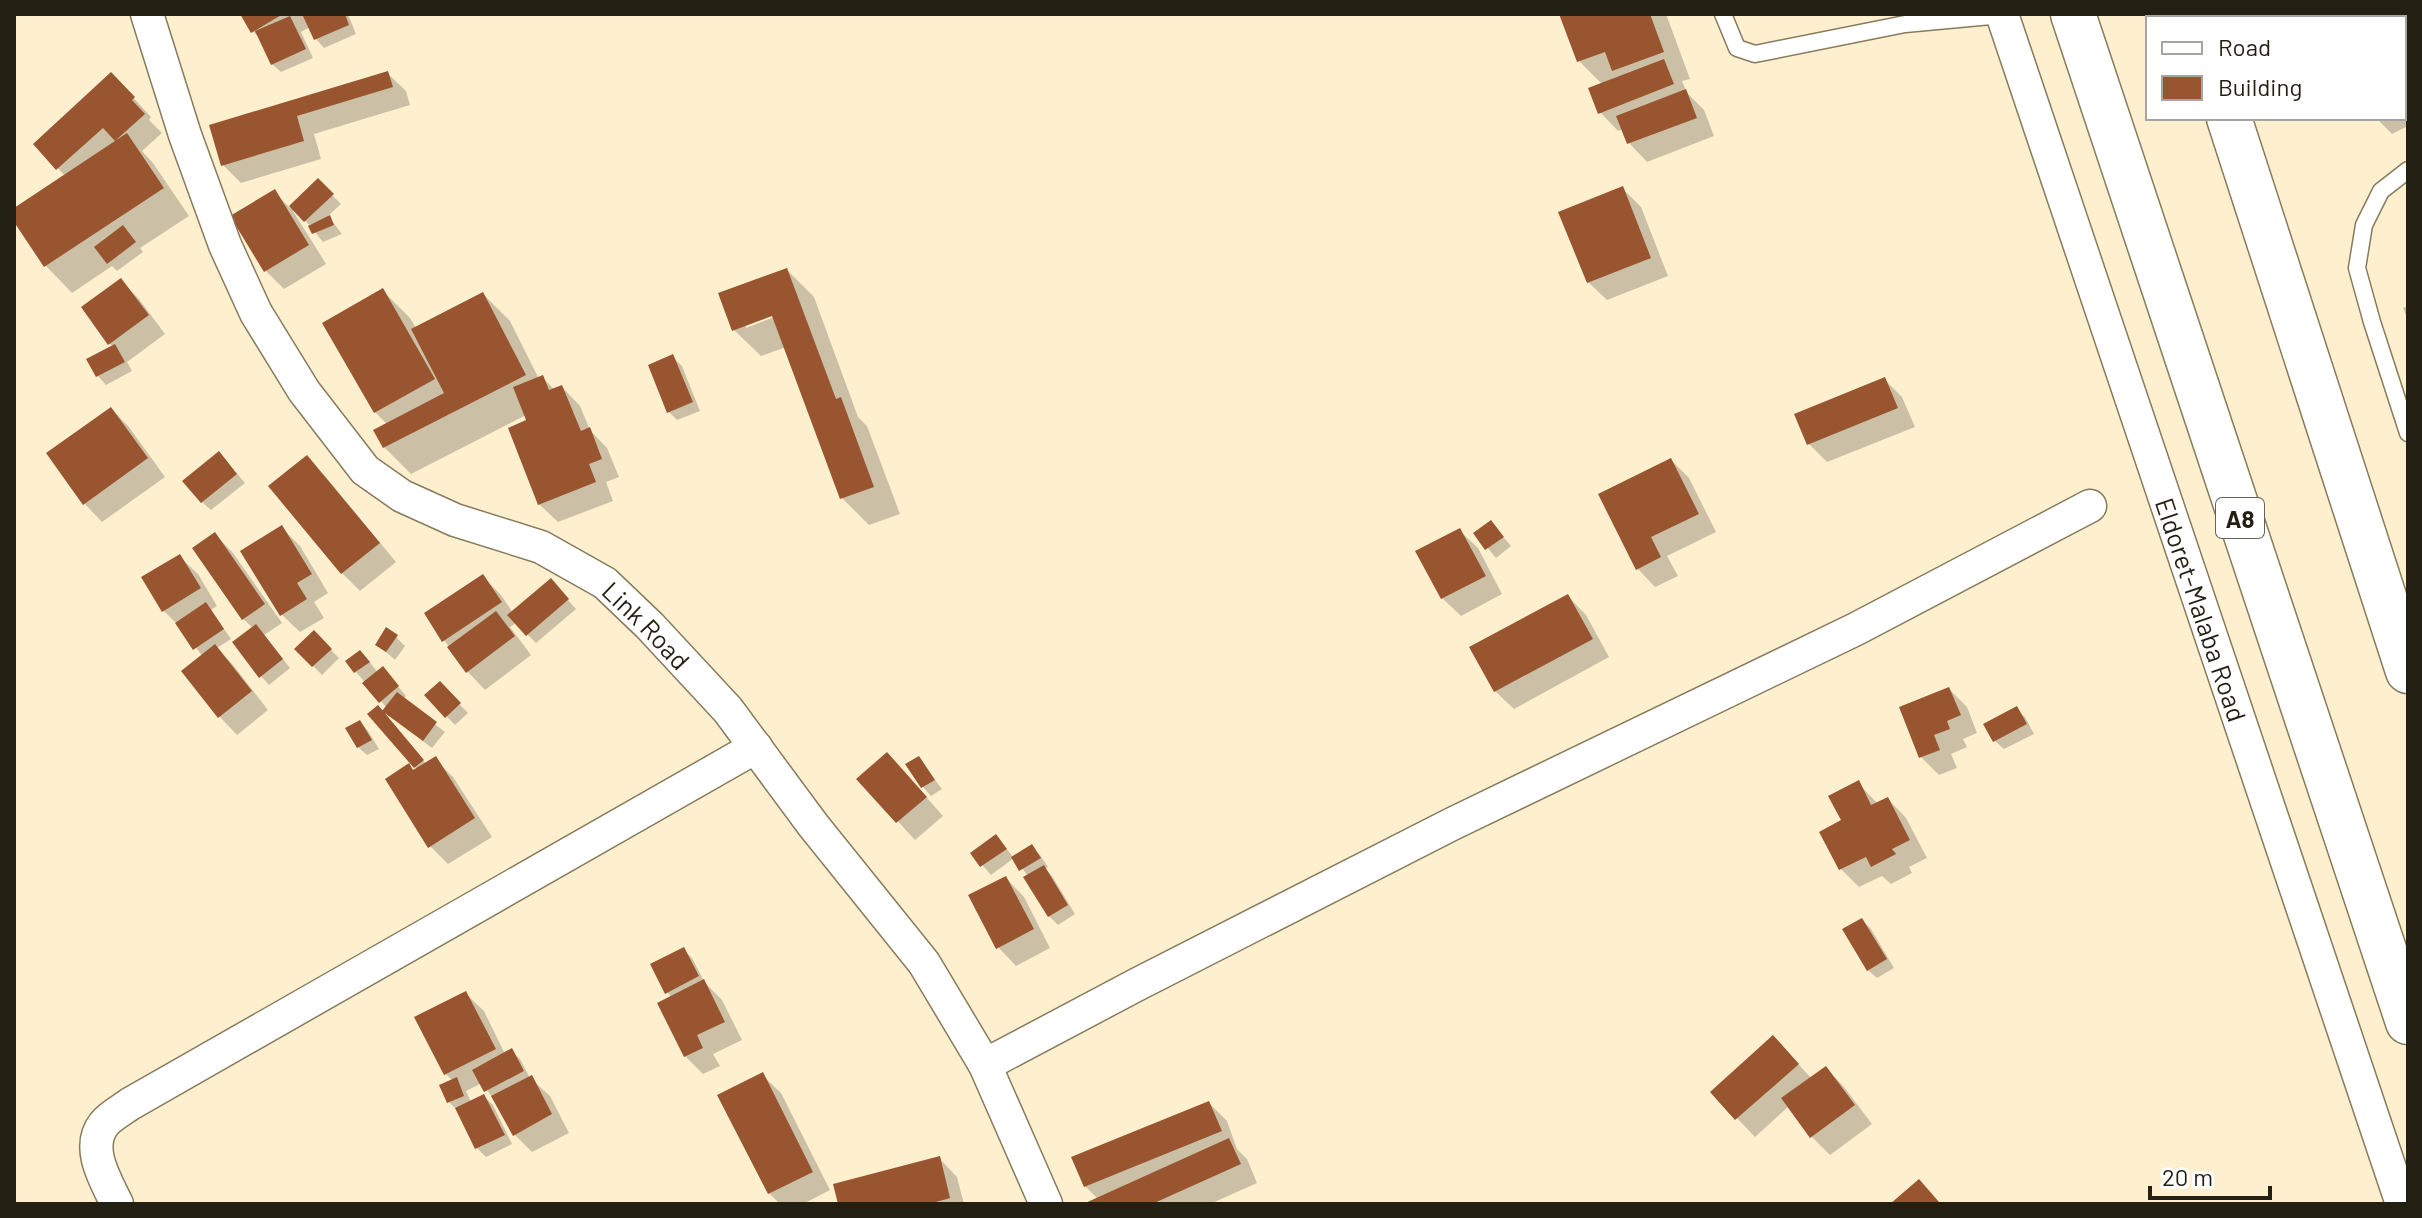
<svg xmlns="http://www.w3.org/2000/svg" width="2422" height="1218" viewBox="0 0 2422 1218" font-family="Barlow,sans-serif">
  <style>
    .shadow { fill: #0003; fill-rule: evenodd }
    .building { fill: #985530 }
    .lines { fill: none; stroke-linecap: round; stroke-linejoin: round }
    .service-casing { stroke: #877b5d; stroke-width: 19 }
    .minor-casing { stroke: #877b5d; stroke-width: 35 }
    .trunk-casing { stroke: #877b5d; stroke-width: 47 }
    .service { stroke: #fff; stroke-width: 16 }
    .minor { stroke: #fff; stroke-width: 32 }
    .trunk { stroke: #fff; stroke-width: 44 }
    .labels { text-anchor: middle; dominant-baseline: central; stroke-width: 8; stroke-linejoin: round; paint-order: stroke }
    .shield { fill: #fff; stroke: #66625a; stroke-width: 2 }
    .shield-label { font-size: 24px; font-weight: bold; fill: #241f13 }
    .street-label { font-size: 26px; fill: #241f13; stroke: #fff }
  </style>
  <rect width="100%" height="100%" fill="#fef0cf"/>
  <path class="shadow" d="M242 14H348L356 34 324 48 316 39 310 27 301 32 313 58 281 72 272 64 261 40 253 31Z
    M1561 14H1666L1690 79 1682 81 1687 93 1704 110 1714 136 1647 162 1629 143 1623 129 1618 131 1600 112 1603 85 1579 61Z
    M2408 24V126L2392 134 2376 118H2404V26Z
    M387 73 406 91 410 105 314 134 321 159 241 183 223 165 211 127Z
    M129 93 151 117 149 120 162 133 142 151 153 163 189 216 140 248 143 252 117 271 112 266 72 293 46 266 14 219V210L65 176 36 144Z
    M318 181 341 204 328 216 342 234 323 242 311 227 295 210 293 211 326 264 284 289 266 271 274 192 290 208Z
    M1622 188 1641 207 1668 276 1607 300 1588 282Z
    M787 270 814 297 858 417 867 426 900 514 869 525 842 498 786 347 761 356 734 330ZM781 310 782 314 746 328V324Z
    M121 281 139 299 165 334 127 362 132 371 106 385 98 376 113 347 109 343Z
    M383 291 410 318 416 328 483 294 510 321 539 379 543 378 555 390 562 387 580 406 590 430 607 448 619 477 606 482 613 501 558 522 539 504 526 415 411 474 384 447 376 430 388 425 375 412Z
    M2408 306V319L2403 308Z
    M673 357 682 366 700 411 677 420 668 411Z
    M1884 379 1902 397 1915 427 1827 462 1809 444Z
    M111 409 129 427 165 477 102 522 84 503Z
    M306 458 325 476 396 562 360 591 342 573Z
    M1671 460 1689 478 1716 532 1667 556 1678 576 1655 587 1637 568Z
    M227 462 245 483 211 510 202 502Z
    M1491 523 1511 546 1496 558 1476 534Z
    M282 528 300 546 328 593 314 602 324 618 300 632 281 614Z
    M1459 530 1478 548 1502 594 1461 616 1442 598Z
    M215 534 233 553 282 623 264 635 290 668 269 685 261 676 253 628 243 619Z
    M179 556 198 574 217 606 211 610 231 639 217 648 233 665 268 710 237 735 219 716 203 657 181 628 164 611Z
    M483 577 501 595 513 613 559 590 576 609 536 643 516 623 510 627 531 655 485 690 467 671 444 640Z
    M1568 596 1586 615 1609 657 1514 709 1495 691Z
    M314 633 339 658 322 675 297 649Z
    M396 637 405 646 395 660 377 644Z
    M369 661 378 673 391 678 406 696 403 699 445 732 432 748 386 713 385 714 426 764 435 759 453 777 492 837 448 864 430 846 419 776 421 774 370 714 383 713 387 708 356 672Z
    M440 684 468 713 455 725 427 696Z
    M1949 689 1967 707 1977 733 1963 739 1967 747 1951 754 1957 768 1939 775 1921 757Z
    M2016 709 2025 717 2034 734 2004 749 1995 741Z
    M360 722 368 731 379 749 367 755 358 747Z
    M918 758 942 789 931 796 923 787Z
    M905 773 943 816 915 840 859 779Z
    M1858 783 1878 804 1888 799 1906 818 1927 858 1909 867 1912 873 1891 884 1882 876 1859 887 1841 869 1822 832 1843 821Z
    M996 836 1014 858 1032 847 1040 855 1048 867 1045 869 1052 876 1075 914 1058 925 1049 916 1028 876 1014 858 991 875 972 853Z
    M1006 878 1024 897 1050 948 1016 966 998 947Z
    M1862 920 1871 929 1894 968 1877 978 1868 970Z
    M683 949 692 958 705 983 722 1000 742 1040 713 1054 720 1066 703 1074 685 1056 672 998 667 992Z
    M465 993 484 1011 505 1054 511 1051 520 1059 530 1078 550 1096 569 1133 532 1152 514 1134 494 1100 482 1083 466 1091 471 1102 484 1096 493 1105 512 1144 486 1157 477 1148 459 1112 449 1102 453 1081 446 1074 417 1018Z
    M1791 1056 1812 1079 1826 1068 1844 1087 1872 1124 1830 1155 1812 1137 1789 1106 1755 1137 1712 1092Z
    M762 1075 781 1093 830 1190 803 1204H780L769 1193Z
    M1209 1103 1227 1121 1237 1149 1247 1159 1257 1183 1210 1204H1088L1098 1199 1085 1186Z
    M939 1158 957 1177 964 1204H840Z"/>
  <path class="building" d="M240 14H283L251 33Z
    M302 14H345L349 25 314 40Z
    M1559 14H1650L1664 52 1612 71 1605 52 1577 62Z
    M290 16 306 49 271 65 255 31Z
    M2408 21V86L2404 88V23Z
    M1664 59 1674 84 1598 114 1588 88Z
    M388 71 393 87 297 116 304 141 221 166 209 125Z
    M111 72 135 97 132 100 145 114 115 141 103 128 56 170 33 144Z
    M1686 89 1697 118 1627 144 1616 116Z
    M127 133 164 188 44 267 14 222V208Z
    M318 178 334 194 304 222 289 206Z
    M1623 186 1651 258 1587 283 1558 212Z
    M275 189 309 245 264 272 230 216Z
    M330 215 334 225 312 234 308 226Z
    M123 225 136 242 107 264 94 247Z
    M787 268 836 399 841 397 874 487 840 499 772 316 732 331 718 293Z
    M121 278 149 315 108 345 81 307Z
    M383 288 435 379 374 413 322 323Z
    M483 292 526 375 383 448 373 430 444 393 411 329Z
    M115 344 125 362 96 377 86 359Z
    M673 354 693 402 667 413 648 365Z
    M543 375 549 390 562 385 581 431 590 427 602 459 589 464 596 482 538 505 508 428 526 420 513 387Z
    M1885 377 1898 408 1807 445 1794 414Z
    M111 407 148 458 83 505 46 453Z
    M219 451 237 474 201 503 182 481Z
    M307 455 380 543 341 574 268 486Z
    M1671 458 1699 514 1651 537 1661 557 1636 570 1598 494Z
    M1491 520 1504 537 1485 550 1473 533Z
    M282 525 312 574 297 583 307 599 280 616 240 551Z
    M1460 528 1486 576 1441 599 1415 551Z
    M215 532 265 604 242 620 192 548Z
    M180 554 201 588 162 612 141 577Z
    M483 574 502 602 442 642 424 613Z
    M551 578 569 599 526 636 507 615Z
    M1568 594 1593 639 1494 692 1469 647Z
    M206 602 224 629 193 650 175 623Z
    M496 611 515 636 466 673 447 647Z
    M256 624 283 659 259 678 232 642Z
    M386 627 398 635 386 652 375 645Z
    M314 630 332 649 312 667 294 649Z
    M215 644 252 691 218 718 181 671Z
    M360 650 370 662 354 673 345 661Z
    M383 666 399 686 379 703 362 683Z
    M440 681 461 703 445 718 424 695Z
    M1949 687 1961 715 1947 721 1950 729 1934 735 1940 750 1919 758 1899 707Z
    M397 692 437 722 423 741 382 711Z
    M378 705 424 760 414 768 367 714Z
    M2017 706 2027 724 1993 742 1983 724Z
    M360 720 372 740 357 748 345 728Z
    M887 752 927 797 896 823 856 779Z
    M436 756 475 818 428 848 385 779 409 763 413 770Z
    M919 756 935 780 921 788 905 764Z
    M1859 780 1871 805 1888 797 1910 840 1892 849 1896 854 1871 867 1866 857 1839 870 1819 832 1841 820 1828 796Z
    M996 834 1007 849 980 867 970 853Z
    M1032 844 1041 858 1019 871 1011 857Z
    M1044 865 1068 905 1048 917 1023 877Z
    M1006 876 1034 929 996 949 968 895Z
    M1862 918 1887 959 1867 971 1842 929Z
    M684 947 699 976 665 994 650 964Z
    M704 979 725 1022 697 1035 703 1048 684 1057 657 1003Z
    M466 991 496 1049 444 1075 414 1017Z
    M1773 1035 1799 1064 1735 1120 1710 1092Z
    M512 1048 524 1071 484 1092 472 1070Z
    M1826 1066 1855 1105 1810 1138 1781 1098Z
    M763 1072 813 1172 768 1194 717 1095Z
    M532 1075 552 1114 513 1136 491 1096Z
    M457 1077 464 1096 447 1103 439 1085Z
    M484 1094 505 1135 475 1149 455 1108Z
    M1209 1101 1222 1131 1084 1187 1071 1157Z
    M1229 1138 1241 1164 1152 1204H1083Z
    M940 1156 950 1198 929 1204H838L833 1184Z
    M1919 1179 1939 1202 1937 1204H1890Z"/>
  <g class="lines">
    <defs>
      <path id="service" d="M1723 14 1737 48 1755 54 1905 24 2002 15
        M2408 170 2381 191 2364 225 2357 268 2372 322 2408 433"/>
      <g id="minor">
        <path id="s1" d="M147 14 185 135 225 245 256 313 304 391 365 470 402 496 455 520 541 547 605 583 650 626 728 710 813 825 924 963 985 1065 1046 1204"/>
        <path id="s2" d="M2002 14 2402 1204"/>
        <path d="M985 1065 1138 984 1452 824 1856 629 2090 506"/>
        <path d="M117 1204C106 1181 85 1148 104 1124 110 1116 122 1110 130 1104L756 747"/>
      </g>
      <path id="trunk" d="M2073 14 2408 1022
        M2195 14 2197 18
        M2229 118 2408 671"/>
    </defs>
    <use href="#service" class="service-casing"/>
    <use href="#minor" class="minor-casing"/>
    <use href="#trunk" class="trunk-casing"/>
    <use href="#service" class="service"/>
    <use href="#minor" class="minor"/>
    <use href="#trunk" class="trunk"/>
  </g>
  <g class="labels">
    <rect class="shield" x="2216" y="498" width="48" height="40" rx="6"/>
    <g class="shield-label">
      <text x="2240" y="518">A8</text>
    </g>
    <g class="street-label">
      <text stroke="none"><textPath href="#s2" startOffset="628">Eldoret-Malaba Road</textPath></text>
      <text stroke="none"><textPath href="#s1" startOffset="836">Link Road</textPath></text>
    </g>
  </g>
  <rect width="2422" height="1218" fill="none" stroke="#241f13" stroke-width="32"/>
  <rect x="2146" y="16" width="260" height="104" fill="#ffffff" stroke="#a7a5a1" stroke-width="2"/>
  <rect x="2162" y="42" width="40" height="12" fill="#ffffff" stroke="#a7a5a1" stroke-width="2"/>
  <text x="2218" y="56" font-size="24" fill="#241f13">Road</text>
  <rect x="2162" y="76" width="40" height="24" fill="#985530" stroke="#a7a5a1" stroke-width="2"/>
  <text x="2218" y="96" font-size="24" fill="#241f13">Building</text>
  <path d="M2150 1186v12h120v-12" fill="none" stroke="#241f13" stroke-width="4"/>
  <text x="2162" y="1186" font-size="24" fill="#241f13" stroke="#ffffff" stroke-width="6" paint-order="stroke">20 m</text>
</svg>
